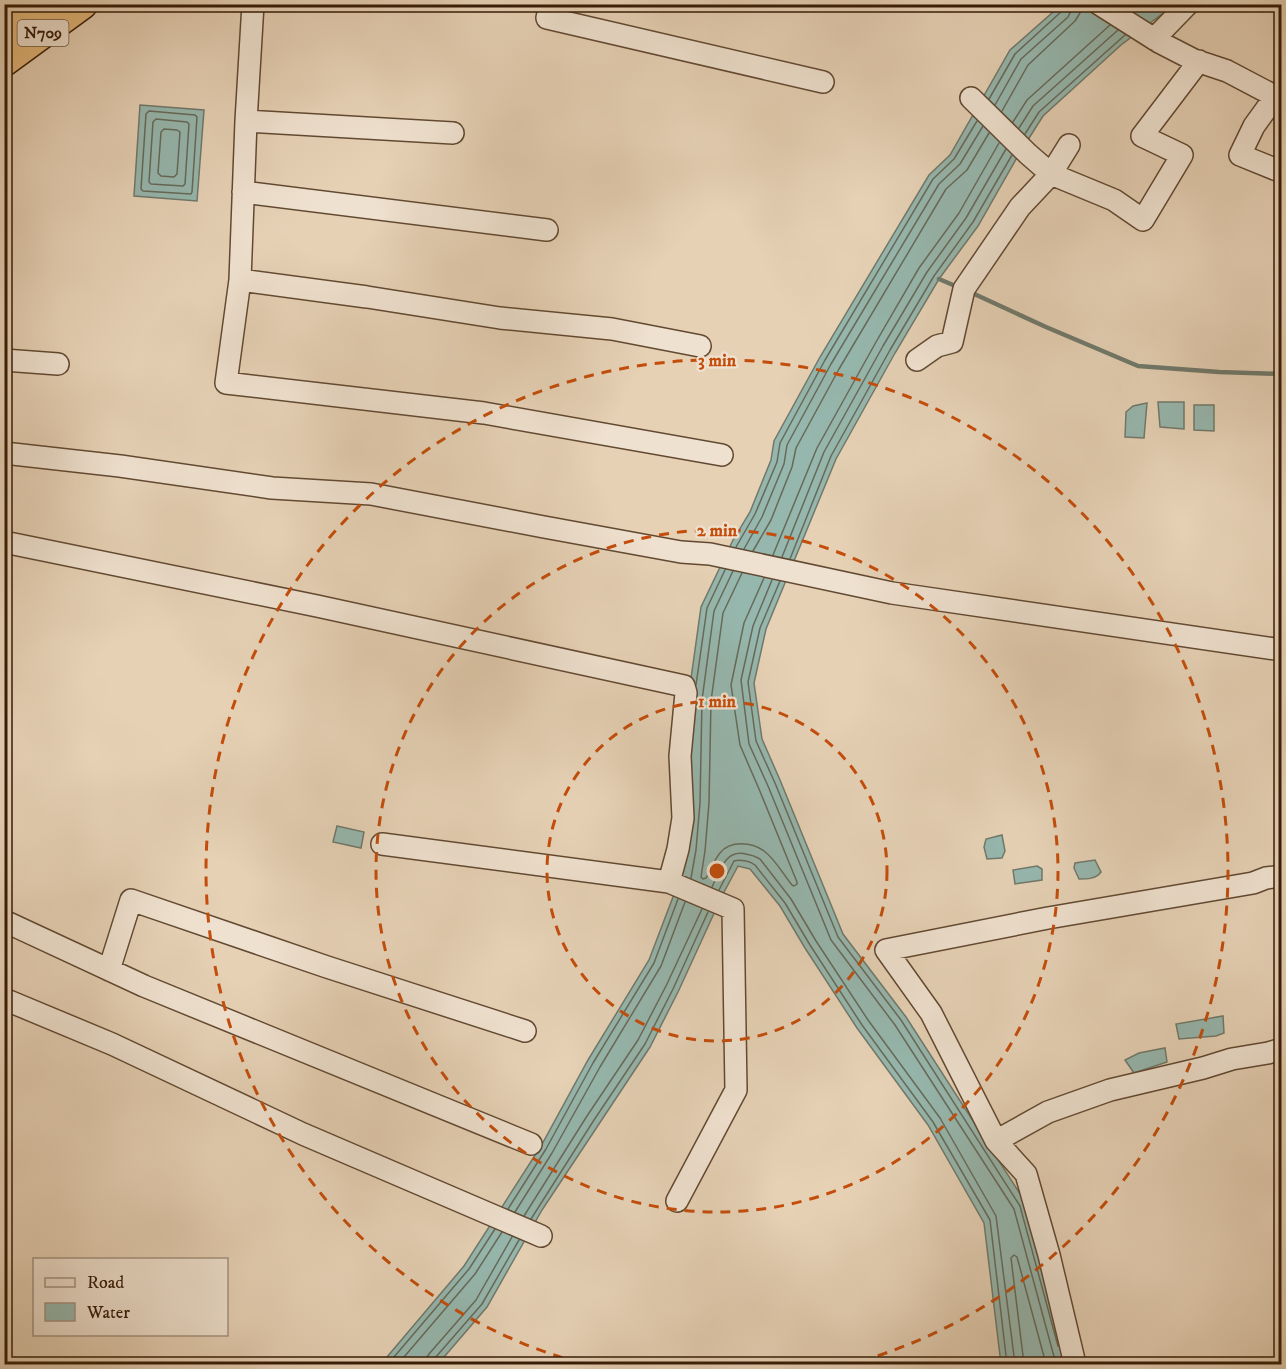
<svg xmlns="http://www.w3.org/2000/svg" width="1286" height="1369" viewBox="0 0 1286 1369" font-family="'IM FELL DW Pica',serif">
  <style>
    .water { fill: #96b7ae; stroke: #70796b; stroke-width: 1.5 }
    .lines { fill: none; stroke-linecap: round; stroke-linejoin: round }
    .shore { stroke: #666a5a; stroke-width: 1.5 }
    .stream { stroke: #70796b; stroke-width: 4.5 }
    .minor-casing { stroke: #624932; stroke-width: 24 }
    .highway-casing { stroke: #361c07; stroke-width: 33 }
    .minor { stroke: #efe1cf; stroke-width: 21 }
    .highway { stroke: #e3b87a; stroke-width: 30 }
    .ring { fill: none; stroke: #c44d0b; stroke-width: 3; stroke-dasharray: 10 8 }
    .labels { text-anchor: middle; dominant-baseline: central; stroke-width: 4.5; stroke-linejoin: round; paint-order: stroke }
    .shield { fill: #efe1cf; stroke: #6e5743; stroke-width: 1.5 }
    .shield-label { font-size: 16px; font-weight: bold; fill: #361c07 }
    .centre { fill: #c44d0b; stroke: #efe1cf; stroke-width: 3 }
    .ring-label { font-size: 18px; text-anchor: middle; font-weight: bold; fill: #c44d0b; stroke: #efe1cf; stroke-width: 4.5; stroke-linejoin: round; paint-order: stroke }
  </style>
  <rect width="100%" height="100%" fill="#e6d1b5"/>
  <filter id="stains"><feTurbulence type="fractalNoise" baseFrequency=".00333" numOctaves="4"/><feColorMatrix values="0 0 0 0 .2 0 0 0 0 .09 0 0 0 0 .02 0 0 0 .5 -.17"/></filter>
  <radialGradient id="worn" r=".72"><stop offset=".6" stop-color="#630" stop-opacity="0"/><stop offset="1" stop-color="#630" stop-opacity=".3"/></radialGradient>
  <path class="water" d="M1061 5H1174L1121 45 1043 116 1019 154 978 226 939 279 895 353 836 459 766 629 754 683 762 739 780 780 843 934 906 1017 1026 1203 1070 1364H1001L984 1223 928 1125 857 1028 805 948 780 906 750 869 738 866 722 896 678 992 650 1047 542 1210 487 1307 438 1364H381L464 1266 541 1146 588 1060 649 960 676 889 688 700 701 607 733 540 750 512 771 460 774 441 820 357 929 175 950 155 1010 50Z
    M140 105 204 110 197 201 134 196Z
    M1158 402H1184V429L1160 427Z
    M1147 403 1144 438 1125 437 1126 412 1133 406Z
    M1194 405H1214V431L1194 430Z
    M337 826 364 832 361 848 333 842Z
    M1002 835 1005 851 1002 858 987 859 984 847 986 839Z
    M1095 860 1101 872C1096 879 1087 879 1079 879L1074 868 1075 863Z
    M1037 866 1042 869V880L1015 884 1013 870Z
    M1223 1016 1224 1033 1216 1036 1179 1039 1176 1024Z
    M1165 1048 1167 1062 1134 1073 1125 1060 1139 1053Z"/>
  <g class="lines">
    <path class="shore" d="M989 99 1015 54 1062 11 1064 4
      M995 105 1021 59 1068 17 1071 11 1072 4
      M149 111 195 115 197 117 192 192 191 194 143 191 141 189 146 114Z
      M1002 111 1028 65 1075 21 1080 13 1081 4
      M156 119 187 122 189 124 185 184 183 186 151 184 149 182 153 122Z
      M1013 122 1027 100 1110 25
      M1019 128 1033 106 1118 30
      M164 129 177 130 180 132 177 174 174 177 161 176 158 173 161 132Z
      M1025 134 1039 112 1125 35
      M736 547 755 514 777 462 780 443 825 360 933 179 954 159 977 121
      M744 549 762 517 784 464 787 445 831 364 939 184 960 164 983 126
      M753 551 771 520 792 467 796 448 839 369 946 189 967 170 989 133
      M773 555 817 448 876 342 919 268 959 213 999 143
      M782 557 824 452 883 346 927 272 966 218 1006 149
      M790 559 831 456 890 350 934 276 973 222 1012 155
      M742 573 723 613 711 701 709 803 705 851 701 877 703 879 706 878C711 870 714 860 720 853 730 840 752 842 764 851 775 859 783 874 792 885L794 886 797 884V882L759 789 740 745 731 685 744 623 764 578
      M772 580 753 626 741 680 749 744 768 786 831 940 895 1025 1014 1209 1056 1364
      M780 581 760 628 748 682 756 741 775 783 838 937 901 1020 1020 1206 1058 1346
      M696 685 707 608 725 570
      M691 878 696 850 700 803 702 700 714 611 733 571
      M712 887C720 871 725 849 746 854 752 855 755 856 760 859L791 899 816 941 868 1020 940 1118 996 1216 1015 1364
      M719 890 734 861C740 859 750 861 755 865L785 903 810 945 862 1025 933 1122 990 1220 1007 1364
      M508 1209 546 1149 593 1063 654 963 678 899
      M515 1212 552 1153 600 1067 661 966 685 902
      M524 1216 587 1116 638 1040 666 986 702 909
      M531 1219 594 1120 645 1044 673 989 708 912
      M388 1364 469 1269 495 1229
      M398 1364 475 1274 502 1232
      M426 1364V1359L429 1354 476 1300 512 1237
      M434 1364 435 1358 482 1304 519 1240
      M1024 1364 1011 1258 1014 1255 1017 1257 1046 1364"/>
    <path class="stream" d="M939 279 960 288
      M970 292 1046 327 1138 366 1219 372 1282 374"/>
    <defs>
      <path id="minor" d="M253 4 246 121 240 280 367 297 500 318 612 329 700 346
        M550 4 547 18 823 82
        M1099 4 1159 42 1194 60 1227 71 1282 100
        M1154 39 1188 4
        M1275 97 1254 126 1240 155 1282 172
        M971 98 1028 154 1051 174 1114 200 1143 220 1182 155 1142 136 1199 61
        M246 121 453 133
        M243 192 547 230
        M240 280 226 383 484 413 722 455
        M4 360 58 364
        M917 360 937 346 952 342 964 289 1020 207 1051 174 1069 145
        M4 453 120 466 272 488 371 494 544 527 681 552 710 554 892 593 1282 650
        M4 542 317 606 684 686 686 693 680 756 683 818 678 849 669 882
        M382 844 669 882 733 909 736 1090 677 1201
        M4 921 144 986 531 1144
        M109 970 131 900 327 967 525 1031
        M4 999 112 1044 303 1134 541 1236
        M996 1141 1048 1112 1110 1090 1203 1068 1232 1059 1268 1053 1282 1049
        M1075 1364 1049 1255 1026 1174 996 1141 931 1013 886 950 1048 918 1253 883 1266 878 1282 876"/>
      <path id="highway" d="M4 35 46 4
        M4 61 82 4"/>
    </defs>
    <use href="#minor" class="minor-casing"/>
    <use href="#highway" class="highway-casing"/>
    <use href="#minor" class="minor"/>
    <use href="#highway" class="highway"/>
  </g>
  <g class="ring">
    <circle cx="717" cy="871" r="170"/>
    <circle cx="717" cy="871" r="341"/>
    <path d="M580 1363A511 511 0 1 1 854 1363"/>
  </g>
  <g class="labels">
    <rect class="shield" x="17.5" y="20" width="51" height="26" rx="4.5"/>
    <g class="shield-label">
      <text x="43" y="33">N709</text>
    </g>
  </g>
  <circle cx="717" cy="871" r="9" class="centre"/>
  <g class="ring-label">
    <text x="717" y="366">3 min</text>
    <text x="717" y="536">2 min</text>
    <text x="717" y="707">1 min</text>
  </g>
  <rect width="1286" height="1369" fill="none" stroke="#e6d1b5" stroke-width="24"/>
  <rect x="6" y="6" width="1274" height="1357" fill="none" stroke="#361c07" stroke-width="3"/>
  <rect x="12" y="12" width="1262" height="1345" fill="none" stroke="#361c07" stroke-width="1.5"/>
  <rect x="33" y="1258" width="195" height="78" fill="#efe1cf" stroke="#a5927f" stroke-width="1.5"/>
  <rect x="45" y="1278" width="30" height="9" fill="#efe1cf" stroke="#a5927f" stroke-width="1.5"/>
  <text x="87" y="1288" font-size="18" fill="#361c07">Road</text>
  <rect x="45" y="1303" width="30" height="18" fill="#96b7ae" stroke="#a5927f" stroke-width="1.5"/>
  <text x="87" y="1318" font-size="18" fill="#361c07">Water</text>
  <rect width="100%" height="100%" filter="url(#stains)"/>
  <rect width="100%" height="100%" fill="url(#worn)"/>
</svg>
